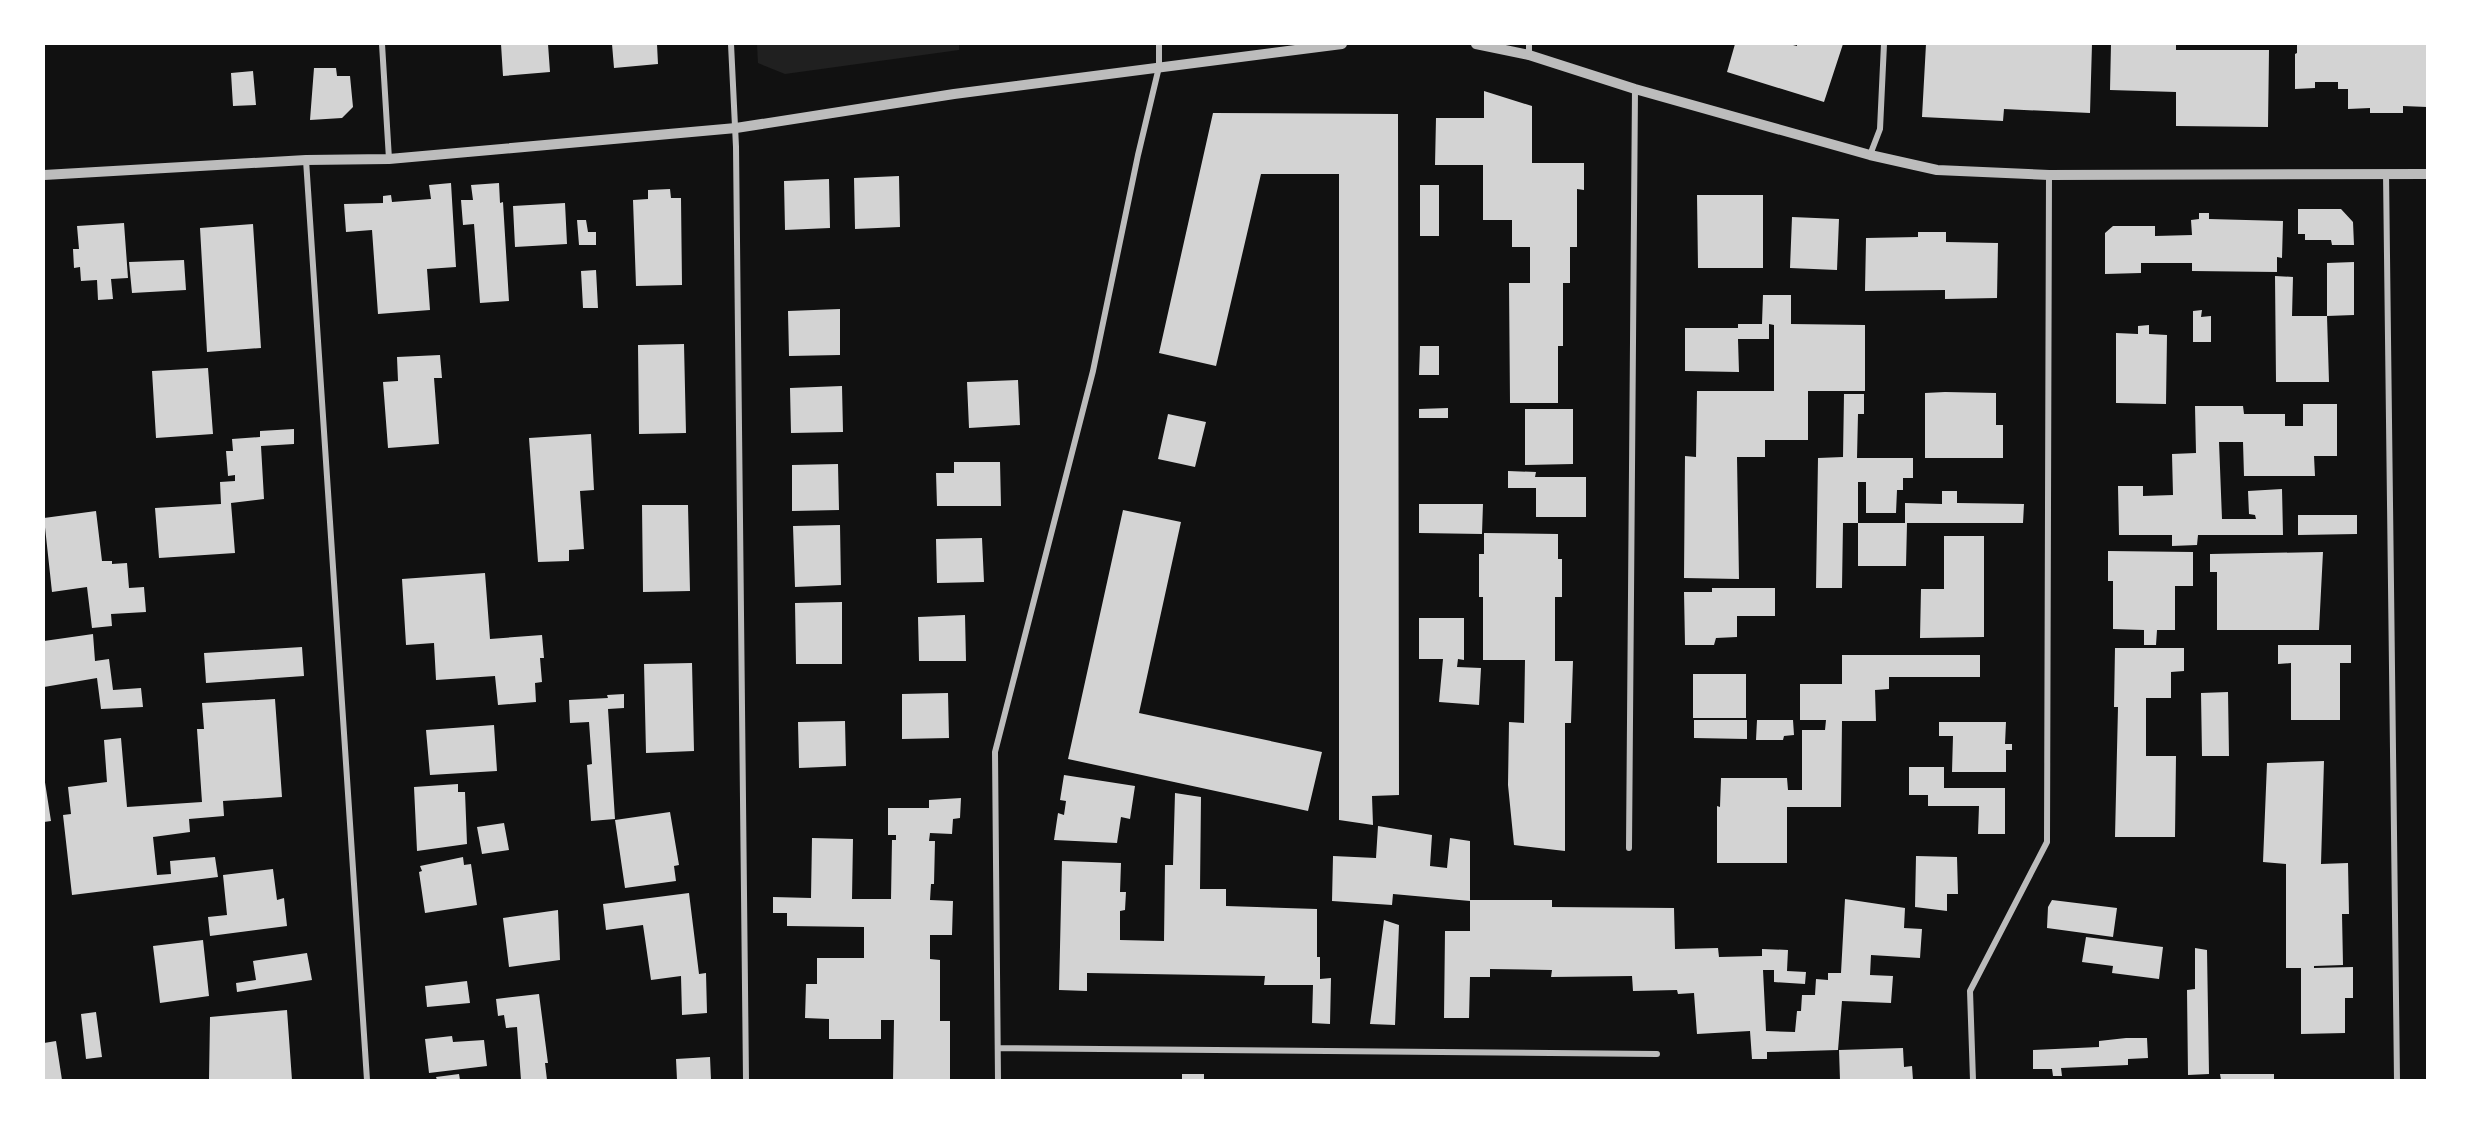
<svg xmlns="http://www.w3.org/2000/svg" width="2471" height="1124" viewBox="0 0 2471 1124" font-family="'Exo 2',sans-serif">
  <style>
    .green { fill: #202020 }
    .building { fill: #d3d3d3 }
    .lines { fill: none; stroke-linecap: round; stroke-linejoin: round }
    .minor { stroke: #bcbcbc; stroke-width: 6 }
    .tertiary { stroke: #bcbcbc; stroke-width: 10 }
  </style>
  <rect width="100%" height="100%" fill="#111"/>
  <path class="green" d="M757 44H959V50L785 74 758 63Z"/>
  <path class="building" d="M501 44H548L550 72 503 76Z
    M612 44H657L658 64 614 68Z
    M1735 44H1789L1797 46V44H1843L1824 102 1727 72Z
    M1926 44H2092L2090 113 2004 109 2003 121 1922 117Z
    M2111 44H2176V50H2269L2268 127 2176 126V92L2110 90Z
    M2297 44H2427V107L2403 106V113H2370V108L2348 109V89H2338V82H2315V88L2295 89V54L2297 53Z
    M314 68H336L337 76H350L353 107 342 118 310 120Z
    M253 71 256 105 233 106 231 73Z
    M1484 91 1532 106V163H1584V190L1577 189V247H1570V283H1563V346H1558V403H1510L1509 283H1530V247H1512V220H1483V165H1435L1436 118H1484Z
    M1213 113 1398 114 1399 795 1372 796 1373 825 1339 820V174H1261L1216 366 1159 353Z
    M899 176 900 227 855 229 854 178Z
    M829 179 830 228 785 230 784 181Z
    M451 183 456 267 427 269 430 310 378 314 372 230 346 232 344 204 383 203V196L391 195 392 202 431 199 429 185Z
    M499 183 500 203 503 202 509 301 480 303 474 224 463 225 461 200H473L471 185Z
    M1420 185H1439V236H1420Z
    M670 189 671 198H681L682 285 636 286 633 200 648 199V190Z
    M1697 195H1763V268H1698Z
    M565 203 567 244 515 247 513 206Z
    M2298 209H2341L2353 222 2354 245H2332L2331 240H2305V234H2298Z
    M2199 213H2209V219L2283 221 2282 258 2277 257V272L2192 271V263H2141V273L2105 274V233L2113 226H2155V236L2192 235 2191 220 2199 219Z
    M1792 217 1839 219 1837 270 1790 268Z
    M577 220H586L588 232H596V245H579Z
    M124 223 128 278 111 279 113 299 98 300 97 280 81 281 80 267 74 268 73 249H79L77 226Z
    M253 224 261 348 207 352 200 228Z
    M1918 232H1946V242L1998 243 1997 298 1945 299V290L1865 291 1866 238 1918 237Z
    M184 260 186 290 132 293 129 262Z
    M2354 262V315L2327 316V263Z
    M596 270 598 308H583L581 271Z
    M2275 276 2293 277 2292 316H2327L2329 382H2276Z
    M1763 295H1791V324L1865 325V391H1808V440H1765V457H1737L1739 579 1684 578 1685 456 1696 457 1697 391H1774V325L1769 324V339H1738L1739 372 1685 371V328H1738V324H1762Z
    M840 309V355L789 356 788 311Z
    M2202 310 2201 317 2211 316V342H2193V311Z
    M2149 325V334L2167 335 2166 404 2116 403V333L2138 334V326Z
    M684 344 686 433 639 434 638 345Z
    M1420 346H1439V375H1419Z
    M440 355 442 378H434L439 444 388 448 383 382 398 381 397 357Z
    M208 368 213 434 156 438 152 371Z
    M1018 380 1020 425 969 428 967 382Z
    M842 386 843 432 791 433 790 388Z
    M1945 392 1996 393V425H2003V458H1925V393Z
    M1844 394H1864V414H1858L1857 458H1913V478H1903V490H1897L1896 513H1866V482H1858V523H1843L1842 588H1816L1818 458 1843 457Z
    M2303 404H2337V456H2314L2315 476H2244L2243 442H2219L2222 519H2256L2255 515 2249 514 2248 491 2282 489 2283 535H2198L2197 545 2172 546V535H2119L2118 486H2143V496L2173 495 2172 454 2196 453 2195 406H2243L2244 414H2285V426H2303Z
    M1448 408V418H1419V409Z
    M1525 409H1573V464L1525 465Z
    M1168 414 1206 422 1195 467 1158 459Z
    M294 429V444L261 446 264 499 231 503 235 553 159 558 155 508 221 504 220 482 235 481V475L228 476 226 451H233L232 439 260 437V431Z
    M591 434 594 490 580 491 584 549 569 550V561L538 562 529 438Z
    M954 462H1000L1001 506H937L936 473H954Z
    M838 464 839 510 792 511V465Z
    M1508 471 1536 472 1535 477H1586V517H1536V488H1508Z
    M1942 491H1957V503L2024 504 2023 523H1907L1906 566H1858V523H1905V503L1942 504Z
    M1419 504H1483L1482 534 1419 533Z
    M642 505H688L690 591 643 592Z
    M1123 510 1181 522 1139 713 1322 752 1308 811 1068 759Z
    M96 511 102 561H112V564L127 563 129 588 144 587 146 612 111 614 112 626 92 628 87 587 52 592 44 518Z
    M2298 515H2357V534L2298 535Z
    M840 525 841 585 795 587 793 526Z
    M1484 533 1558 534V559H1562V597H1555V661H1573L1571 723H1565V851L1514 845 1508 785 1509 722 1524 723 1525 660H1483V597H1479V554H1484Z
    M1944 536H1984V637L1920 638 1921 589H1944Z
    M982 538 984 582 937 583 936 539Z
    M2108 551 2193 552V586H2175V630H2157L2156 645H2144V630L2113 629V581H2108Z
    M2323 552 2319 630H2217V572H2210V554Z
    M485 573 490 639 542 635 544 658H540L542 682 535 683 536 702 498 705 495 676 436 680 434 643 406 645 402 579Z
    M1712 588H1775V616H1737V637L1716 638 1714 645H1685L1684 592H1712Z
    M842 602V664H796L795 603Z
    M965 615 966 661H919L918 617Z
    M1419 618H1464V660L1458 659 1457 667 1481 668 1479 705 1439 702 1443 659H1419Z
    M93 634 95 661 109 659 113 690 141 688 143 707 101 709 97 678 44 687V641Z
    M2278 645H2351V663H2340V720H2291V663L2278 664Z
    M302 647 304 676 206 683 204 653Z
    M2115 648H2184V671L2171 672V698H2146V756H2176L2175 837H2115L2118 707H2114Z
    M1842 655H1980V677H1889V689L1875 690 1876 721H1842L1841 807H1787V863H1717V806L1720 807 1721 778H1787L1788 790H1802V730H1825L1826 720H1800V684H1842Z
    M692 663 694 751 646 753 644 664Z
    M1693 674H1746V718H1693Z
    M2228 692 2229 756H2202L2201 693Z
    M948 693 949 738 902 739V694Z
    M624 694V708L608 709 615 819 591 821 587 765 592 764 589 722 570 723 569 700 608 698 607 695Z
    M275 699 282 797 223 801 224 816 189 819 190 832 153 837 157 875 171 874 170 861 215 857 218 877 72 895 63 815 71 814 68 787 107 782 104 740 121 738 127 807 202 802 197 729H204L202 703Z
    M1694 720H1747V739L1694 738Z
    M1757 720H1793L1794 735 1784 736 1783 740H1756Z
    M845 721 846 766 799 768 798 722Z
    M1939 722H2006L2005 744H2012V750H2006V772H1952L1953 736H1939Z
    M494 725 497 771 430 775 426 730Z
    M2324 761 2321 864 2348 863 2349 914H2342L2343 965 2314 966V968L2353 967V998H2345V1033L2301 1034V968H2286V864L2263 862 2267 763Z
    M1909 767H1944V788H2005V834H1978L1979 806H1928V795H1909Z
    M1064 775 1135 786 1130 819 1121 817 1117 843 1054 840 1058 813 1064 815 1066 801 1060 800Z
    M44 776 51 821 44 822Z
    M458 784V792H465L467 844 417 851 414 787Z
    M1175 793 1201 797 1200 889H1226V906L1317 909V957H1320V979L1331 978 1330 1024 1312 1023 1313 985H1264L1265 976 1087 973V991L1059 990 1062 861 1121 863 1120 892H1126L1125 910 1120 911V940L1164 941 1165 865H1173Z
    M961 798 960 818 953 819 952 834 930 833 929 841H935L934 884H931L930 900 953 901 952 935H930V959L940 960V1021H950V1080H893L894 1020H881V1039H829V1019L805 1018 806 984H817V958H864V927L787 926V913H773V897L811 898 812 838 853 839 852 899H891L892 840H896V835H888V808H929V800Z
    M670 812 679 865 674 866 676 881 625 888 615 820Z
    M504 823 509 850 482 854 477 827Z
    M1378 826 1432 835 1430 866 1447 868 1450 838 1470 841V901L1393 894 1392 905 1332 901 1333 856 1376 858Z
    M1916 856 1957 857 1958 894H1947V911L1915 907Z
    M463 857 464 865 471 864 477 905 425 913 419 872 422 871 420 866Z
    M273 869 277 900 284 898 287 926 210 936 208 917 227 915 223 875Z
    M689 893 699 974 706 973 707 1013 682 1015 681 976 651 980 643 925 606 930 603 904Z
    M1845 899 1905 908 1904 928 1922 929 1920 958 1871 955 1870 975 1893 976 1891 1003 1842 1001 1838 1050 1767 1052V1059H1752L1750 1031 1697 1034 1694 993 1678 994 1677 990 1633 991 1632 976 1551 977 1552 970 1490 969V977H1470L1469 1018H1444L1445 931H1470V900H1552V907L1674 908 1675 949 1718 948 1719 957 1762 956V949L1788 950 1787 971 1806 972 1805 984 1774 982V970H1763L1766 1031 1795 1032 1797 1011H1801L1802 995H1815L1816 979 1828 980V973H1841Z
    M2052 900 2117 908 2113 937 2047 928 2048 907Z
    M558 910 560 960 509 967 503 918Z
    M1384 920 1399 925 1395 1025 1370 1024Z
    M2086 937 2163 947 2159 979 2112 973 2113 966 2082 962Z
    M203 940 209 996 160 1003 153 946Z
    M2195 948 2207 950 2209 1074 2188 1075 2187 990 2195 989Z
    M307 953 312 980 237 992 236 983 256 980 253 961Z
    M467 981 470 1003 427 1007 425 986Z
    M539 994 548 1063H545L547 1080H521L517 1027 506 1028 504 1015 498 1016 496 999Z
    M287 1010 292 1080H209L210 1017Z
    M96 1012 102 1057 86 1059 81 1014Z
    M452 1036 453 1042 484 1040 487 1066 429 1073 425 1039Z
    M2126 1038H2147L2148 1058 2128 1059V1065L2061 1068 2062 1076H2053L2052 1069H2033V1050L2099 1047V1041Z
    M56 1041 62 1080H44V1043Z
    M1903 1048 1904 1067 1912 1066 1913 1080H1840L1839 1050Z
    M710 1057 711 1080H677L676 1059Z
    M459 1074 460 1080H437L436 1077Z
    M1182 1074H1204V1080H1182Z
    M2220 1074H2274V1080H2221Z"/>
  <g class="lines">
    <path class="minor" d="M382 44 389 159
      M731 44 736 147 746 1080
      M1529 55V44
      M1870 155 1880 129 1884 44
      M306 160 367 1080
      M2386 173 2397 1080
      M1629 848 1635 89
      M999 1048 1657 1054
      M998 1080 995 752 1093 371 1138 155 1159 67V44
      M1973 1080 1970 991 2047 842 2049 175"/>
    <path class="tertiary" d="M1476 44 1529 55 1635 89 1870 155 1937 170 2049 175 2428 174
      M44 175 306 160 389 159 736 128 954 94 1342 44"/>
  </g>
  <rect width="2471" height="1124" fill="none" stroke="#ffffff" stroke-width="90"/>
</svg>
